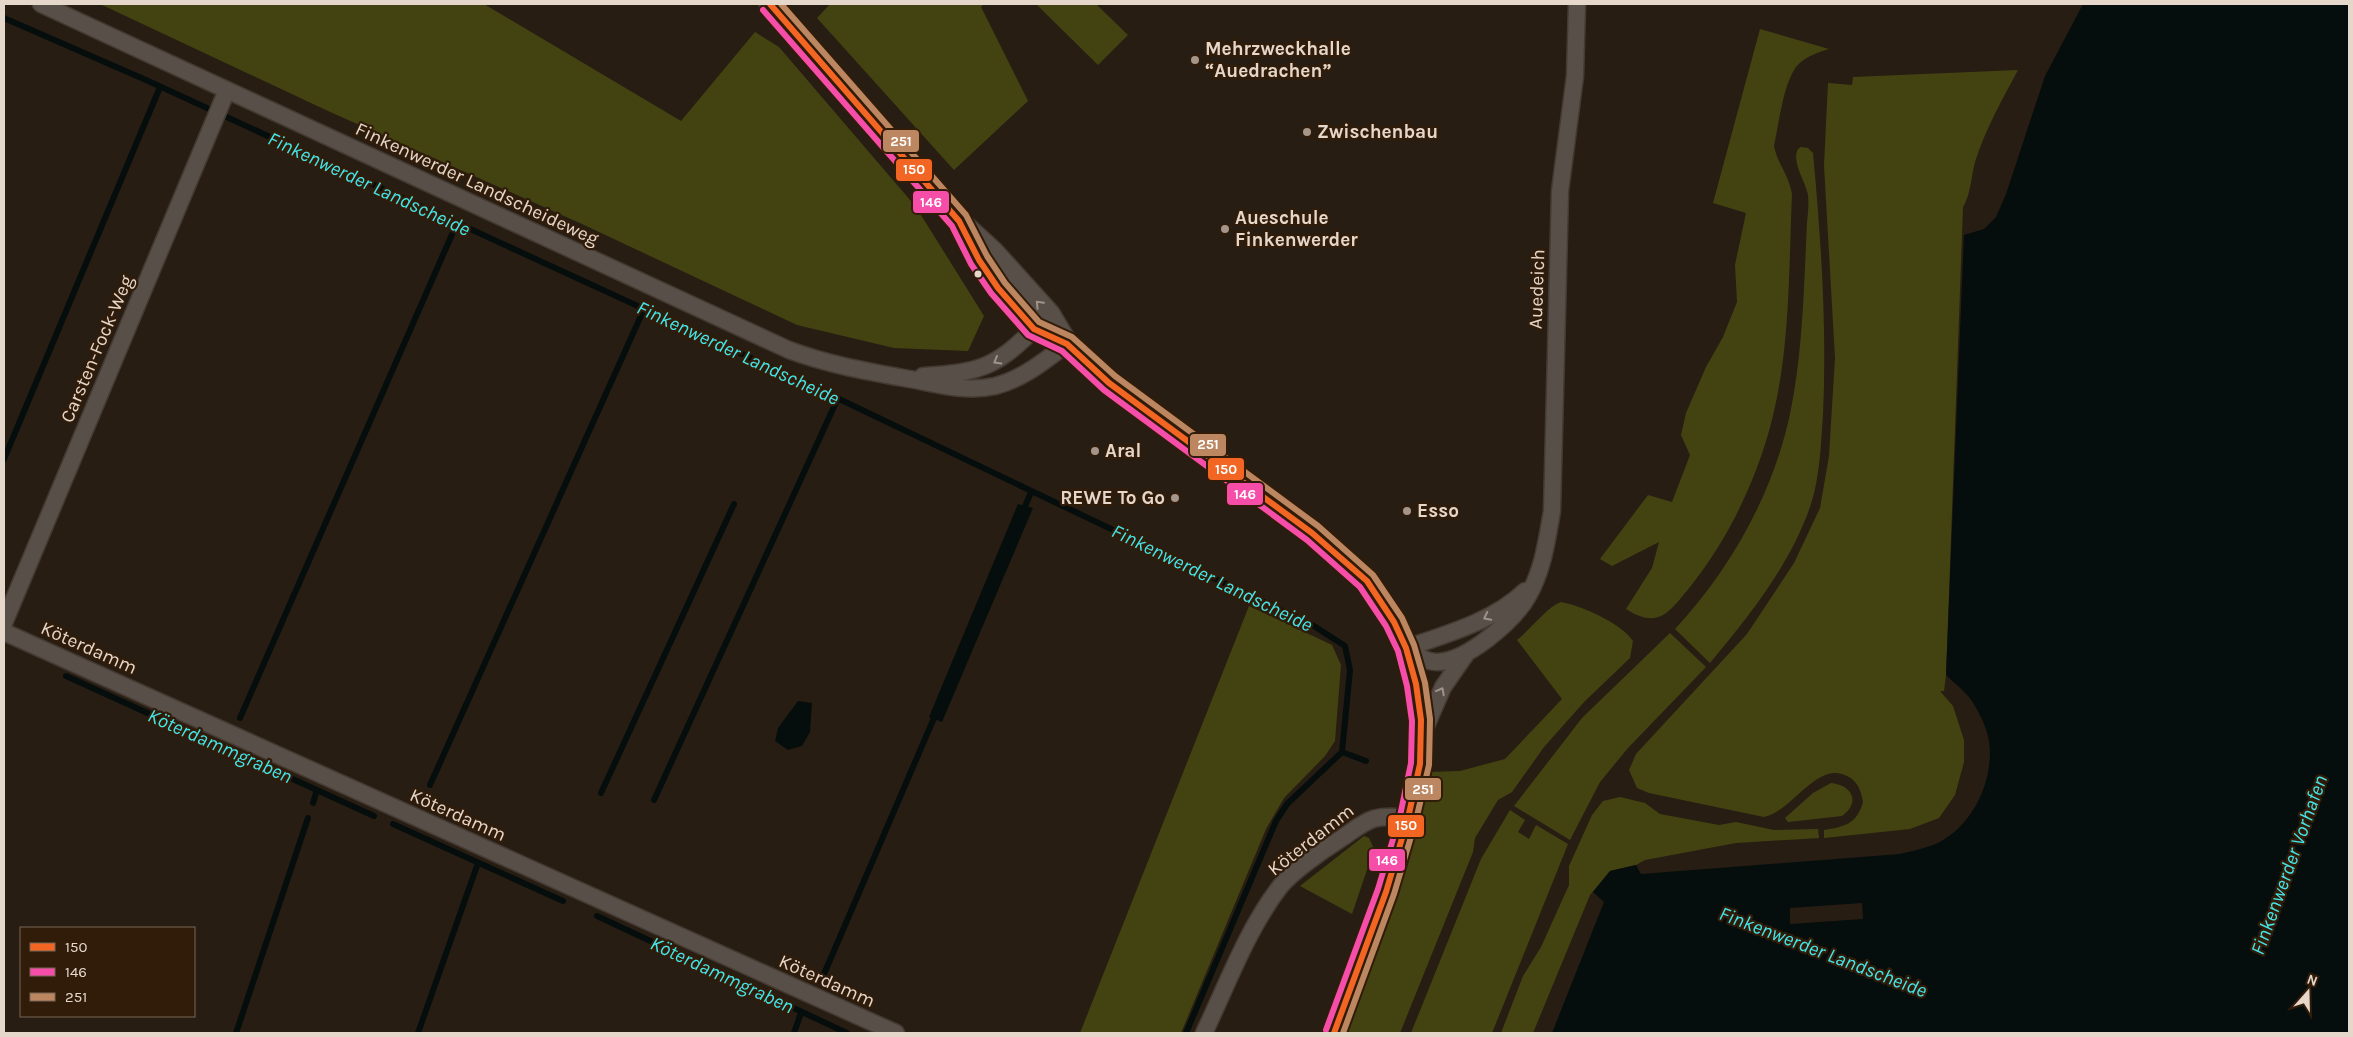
<svg xmlns="http://www.w3.org/2000/svg" width="2353" height="1037" viewBox="0 0 2353 1037" font-family="Karla,sans-serif">
  <style>
    .green { fill: #434312 }
    .water { fill: #050e0d }
    .pier { fill: #281d12 }
    .lines { fill: none; stroke-linecap: round; stroke-linejoin: round }
    .stream { stroke: #050e0d; stroke-width: 6 }
    .minor-casing { stroke: #443a32; stroke-width: 19 }
    .tertiary-casing { stroke: #443a32; stroke-width: 24 }
    .minor { stroke: #584f48; stroke-width: 16 }
    .tertiary { stroke: #584f48; stroke-width: 21 }
    .bus-1-casing { stroke: #311c09; stroke-width: 10 }
    .bus-2-casing { stroke: #311c09; stroke-width: 10 }
    .bus-3-casing { stroke: #311c09; stroke-width: 10 }
    .bus-1 { stroke: #f26522; stroke-width: 6 }
    .bus-2 { stroke: #f54da8; stroke-width: 6 }
    .bus-3 { stroke: #bb8660; stroke-width: 6 }
    .oneway { stroke: #9f938a }
    .poi-dot { fill: #a4968a; stroke: #311c09; stroke-width: 2 }
    .bus-dot { fill: #e6d7cb; stroke: #311c09; stroke-width: 2 }
    .labels { text-anchor: middle; dominant-baseline: central; stroke-width: 4.5; stroke-linejoin: round; paint-order: stroke }
    .poi-label { font-size: 19px; font-weight: bold; fill: #e6d7cb; stroke: #311c09; text-anchor: start }
    .street-label { font-size: 19px; fill: #e6d7cb; stroke: #311c09 }
    .water-label { font-size: 20px; font-style: italic; fill: #43e5e9; stroke: #311c09 }
    .line-badge { stroke: #311c09; stroke-width: 2 }
    .badge-label { font-size: 14px; text-anchor: middle; font-weight: bold; fill: #fff }
  </style>
  <rect width="100%" height="100%" fill="#281d12"/>
  <path class="green" d="M100 4H484L681 121 755 32 779 47 916 207 984 316 968 351 894 348 797 325 582 224 328 111Z
    M830 4H984L981 7 1028 101 954 170 817 18Z
    M1036 4H1096L1128 35 1098 65Z
    M1760 29 1829 49C1818 52 1804 57 1796 67 1783 85 1779 123 1774 146 1777 163 1789 175 1792 194 1789 261 1790 337 1776 402 1763 467 1731 536 1690 587 1669 612 1659 630 1626 609L1652 568 1659 542 1612 566 1600 559 1648 495 1672 502 1690 455 1681 435 1686 413 1706 367 1723 337 1737 302 1735 265 1746 213 1713 203Z
    M2018 70C2002 100 1985 130 1975 162 1971 177 1971 194 1963 207L1946 675 1944 691H1940L1953 706 1964 740V762L1955 795 1939 818 1910 829 1824 838V830C1844 827 1857 824 1863 802 1861 791 1858 781 1847 776 1817 760 1793 811 1764 817L1649 793 1637 788 1629 770 1636 754 1747 634 1794 563 1820 508 1829 456 1835 358 1824 165 1828 83 1852 85 1853 77Z
    M1801 147 1808 148 1813 153C1821 239 1827 327 1823 414 1821 443 1820 476 1811 504 1791 564 1750 615 1710 663L1675 629C1730 570 1773 494 1790 414 1803 352 1804 285 1807 222 1808 213 1809 204 1808 195 1806 182 1791 162 1798 149Z
    M1561 602C1582 606 1621 623 1633 641L1630 658 1585 701 1544 747 1512 792 1498 800 1475 838 1473 852 1400 1033H1346C1380 948 1410 862 1429 772L1460 771 1505 759 1562 699 1517 640C1531 629 1547 607 1561 602Z
    M1249 606 1332 645 1341 665 1335 741 1325 756 1284 798 1266 829 1181 1033H1080Z
    M1670 633 1706 667 1628 748 1600 782 1570 840 1514 806 1582 718Z
    M1831 783C1852 785 1861 802 1842 816L1788 822 1785 818 1813 793Z
    M1620 797 1645 803 1660 814 1719 825 1736 822 1774 830 1818 829 1819 838 1736 843 1645 860 1636 865 1610 871 1590 895 1533 1033H1501L1523 976 1541 947 1569 885V866L1592 815 1603 801Z
    M1510 810 1525 820 1518 832 1529 839 1536 825 1568 844 1492 1033H1411L1481 859Z
    M1364 836 1369 838 1374 849 1352 914 1300 886Z"/>
  <path class="water" d="M2083 4H2349V1033H1552L1604 902 1593 892 1610 871 1636 865 1641 874 1900 854C1911 851 1922 849 1933 845 1971 830 1995 781 1989 741 1987 729 1981 716 1975 706 1969 694 1956 685 1946 675L1964 235 1984 229 1996 217 2006 194 2045 76Z
    M1018 504 1033 508 942 722 929 717Z
    M798 701 812 703 810 732 802 746 788 750 775 741 778 728Z"/>
  <path class="pier" d="M1862 903 1863 919 1790 924V908Z"/>
  <g class="lines">
    <path class="stream" d="M4 18 146 80 814 387 1314 626 1345 646 1350 670 1342 752 1366 761
      M4 459 160 87
      M1022 514 1031 492
      M66 676 374 816
      M240 718 457 223
      M430 785 644 309
      M601 793 734 504
      M654 800 838 398
      M313 803 317 790
      M393 824 563 901
      M597 916 847 1033
      M821 981 937 711
      M236 1033 308 818
      M418 1033 478 863
      M794 1033 801 1013
      M1186 1033 1276 821 1287 804 1342 752"/>
    <defs>
      <path id="minor" d="M41 4 789 350C827 364 864 371 904 378 934 383 964 393 995 386 1023 379 1044 361 1067 344
        M923 376C979 372 994 369 1034 329
        M4 623 227 90
        M4 632 896 1033
        M1406 648C1415 655 1425 662 1437 662 1466 662 1514 621 1528 596 1543 570 1547 540 1552 511L1560 191 1575 76 1577 4
        M1406 648C1447 634 1494 621 1525 591
        M1423 733 1443 687 1466 654
        M1204 1033C1227 985 1247 930 1279 888 1290 873 1323 850 1339 840 1367 821 1372 813 1408 818"/>
      <path id="tertiary" d="M770 4 959 221 993 252 1049 314 1067 344 1109 383 1298 522 1367 581 1394 622 1406 648 1416 684 1421 720 1420 764 1408 818 1386 892 1334 1033
        M966 234 979 260 998 288 1034 329 1067 344"/>
    </defs>
    <use href="#minor" class="minor-casing"/>
    <use href="#tertiary" class="tertiary-casing"/>
    <use href="#minor" class="minor"/>
    <use href="#tertiary" class="tertiary"/>
    <defs>
      <path id="bus-1" d="M770 4 959 221 979 260 998 288 1034 329 1067 344 1109 383 1312 533 1367 581 1394 622 1406 648 1416 684 1421 720 1420 764 1408 818 1386 892 1334 1033"/>
      <path id="bus-2" d="M763 10 952 226 971 264 991 293 1028 335 1062 351 1104 390 1307 540 1360 587 1386 626 1398 651 1407 686 1412 721 1411 763 1400 816 1378 889 1326 1030"/>
      <path id="bus-3" d="M781 4 966 215 987 256 1005 283 1039 322 1072 337 1115 376 1318 526 1373 575 1402 618 1414 645 1425 683 1430 719 1429 765 1416 820 1394 894 1343 1033"/>
    </defs>
    <use href="#bus-1" class="bus-1-casing"/>
    <use href="#bus-2" class="bus-2-casing"/>
    <use href="#bus-3" class="bus-3-casing"/>
    <use href="#bus-1" class="bus-1"/>
    <use href="#bus-2" class="bus-2"/>
    <use href="#bus-3" class="bus-3"/>
  </g>
  <defs><path id="oneway-chevron" d="M-2-3.5L2.5 0L-2 3.5" fill="none" stroke-width="1.6" stroke-linecap="round" stroke-linejoin="round" transform="scale(1.25)"/></defs>
  <g class="oneway">
    <use href="#oneway-chevron" transform="translate(1039 304) rotate(-134)"/>
    <use href="#oneway-chevron" transform="translate(997 361) rotate(150)"/>
    <use href="#oneway-chevron" transform="translate(1487 617) rotate(153)"/>
    <use href="#oneway-chevron" transform="translate(1441 691) rotate(-62)"/>
  </g>
  <g class="poi-dot">
    <circle cx="1195" cy="60" r="5"/>
    <circle cx="1307" cy="132" r="5"/>
    <circle cx="1225" cy="229" r="5"/>
    <circle cx="1095" cy="451" r="5"/>
    <circle cx="1175" cy="498" r="5"/>
    <circle cx="1407" cy="511" r="5"/>
  </g>
  <circle class="bus-dot" cx="978" cy="274" r="4.5"/>
  <g class="labels">
    <g class="poi-label">
      <text x="1205" y="49">Mehrzweckhalle<tspan x="1205" dy="22">“Auedrachen”</tspan></text>
      <text x="1317" y="132">Zwischenbau</text>
      <text x="1235" y="218">Aueschule<tspan x="1235" dy="22">Finkenwerder</tspan></text>
      <text x="1105" y="451">Aral</text>
      <text x="1165" y="498" text-anchor="end">REWE To Go</text>
      <text x="1417" y="511">Esso</text>
    </g>
    <g class="street-label">
      <text transform="translate(477 184) rotate(25)">Finkenwerder Landscheideweg</text>
      <text transform="translate(1537 289) rotate(-88)">Auedeich</text>
      <text transform="translate(97 349) rotate(-67)">Carsten-Fock-Weg</text>
      <text transform="translate(89 648) rotate(24)">Köterdamm</text>
      <text transform="translate(458 815) rotate(24)">Köterdamm</text>
      <text transform="translate(1311 840) rotate(-38)">Köterdamm</text>
      <text transform="translate(827 981) rotate(24)">Köterdamm</text>
    </g>
    <g class="water-label">
      <text transform="translate(369 184) rotate(25)">Finkenwerder Landscheide</text>
      <text transform="translate(738 353) rotate(25)">Finkenwerder Landscheide</text>
      <text transform="translate(1212 578) rotate(26)">Finkenwerder Landscheide</text>
      <text transform="translate(220 746) rotate(24)">Köterdammgraben</text>
      <text transform="translate(2289 865) rotate(-70)">Finkenwerder Vorhafen</text>
      <text transform="translate(1823 952) rotate(21)">Finkenwerder Landscheide</text>
      <text transform="translate(722 975) rotate(25)">Köterdammgraben</text>
    </g>
  </g>
  <g class="line-badge">
    <rect x="882" y="129" width="38" height="24" rx="5" fill="#bb8660"/>
    <rect x="895" y="158" width="38" height="24" rx="5" fill="#f26522"/>
    <rect x="912" y="190" width="38" height="24" rx="5" fill="#f54da8"/>
    <rect x="1189" y="433" width="38" height="24" rx="5" fill="#bb8660"/>
    <rect x="1207" y="457" width="38" height="24" rx="5" fill="#f26522"/>
    <rect x="1226" y="482" width="38" height="24" rx="5" fill="#f54da8"/>
    <rect x="1404" y="777" width="38" height="24" rx="5" fill="#bb8660"/>
    <rect x="1387" y="814" width="38" height="24" rx="5" fill="#f26522"/>
    <rect x="1368" y="848" width="38" height="24" rx="5" fill="#f54da8"/>
  </g>
  <g class="badge-label">
    <text x="901" y="146">251</text>
    <text x="914" y="174">150</text>
    <text x="931" y="207">146</text>
    <text x="1208" y="449">251</text>
    <text x="1226" y="474">150</text>
    <text x="1245" y="499">146</text>
    <text x="1423" y="794">251</text>
    <text x="1406" y="830">150</text>
    <text x="1387" y="865">146</text>
  </g>
  <rect width="2353" height="1037" fill="none" stroke="#e6d7cb" stroke-width="10"/>
  <rect x="20" y="927" width="175" height="90" fill="#311c09" stroke="#796757"/>
  <rect x="30" y="943" width="25" height="8" fill="#f26522" stroke="#796757"/>
  <text x="65" y="952" font-size="15" fill="#e6d7cb">150</text>
  <rect x="30" y="968" width="25" height="8" fill="#f54da8" stroke="#796757"/>
  <text x="65" y="977" font-size="15" fill="#e6d7cb">146</text>
  <rect x="30" y="993" width="25" height="8" fill="#bb8660" stroke="#796757"/>
  <text x="65" y="1002" font-size="15" fill="#e6d7cb">251</text>
  <g transform="translate(2308 992) rotate(20)" stroke="#311c09" stroke-width="4" paint-order="stroke">
  <path d="M0-4L9 19L0 12L-9 19Z" fill="#e6d7cb"/>
  <text y="-8" font-size="14" font-weight="bold" text-anchor="middle" fill="#e6d7cb">N</text>
  </g>
</svg>
